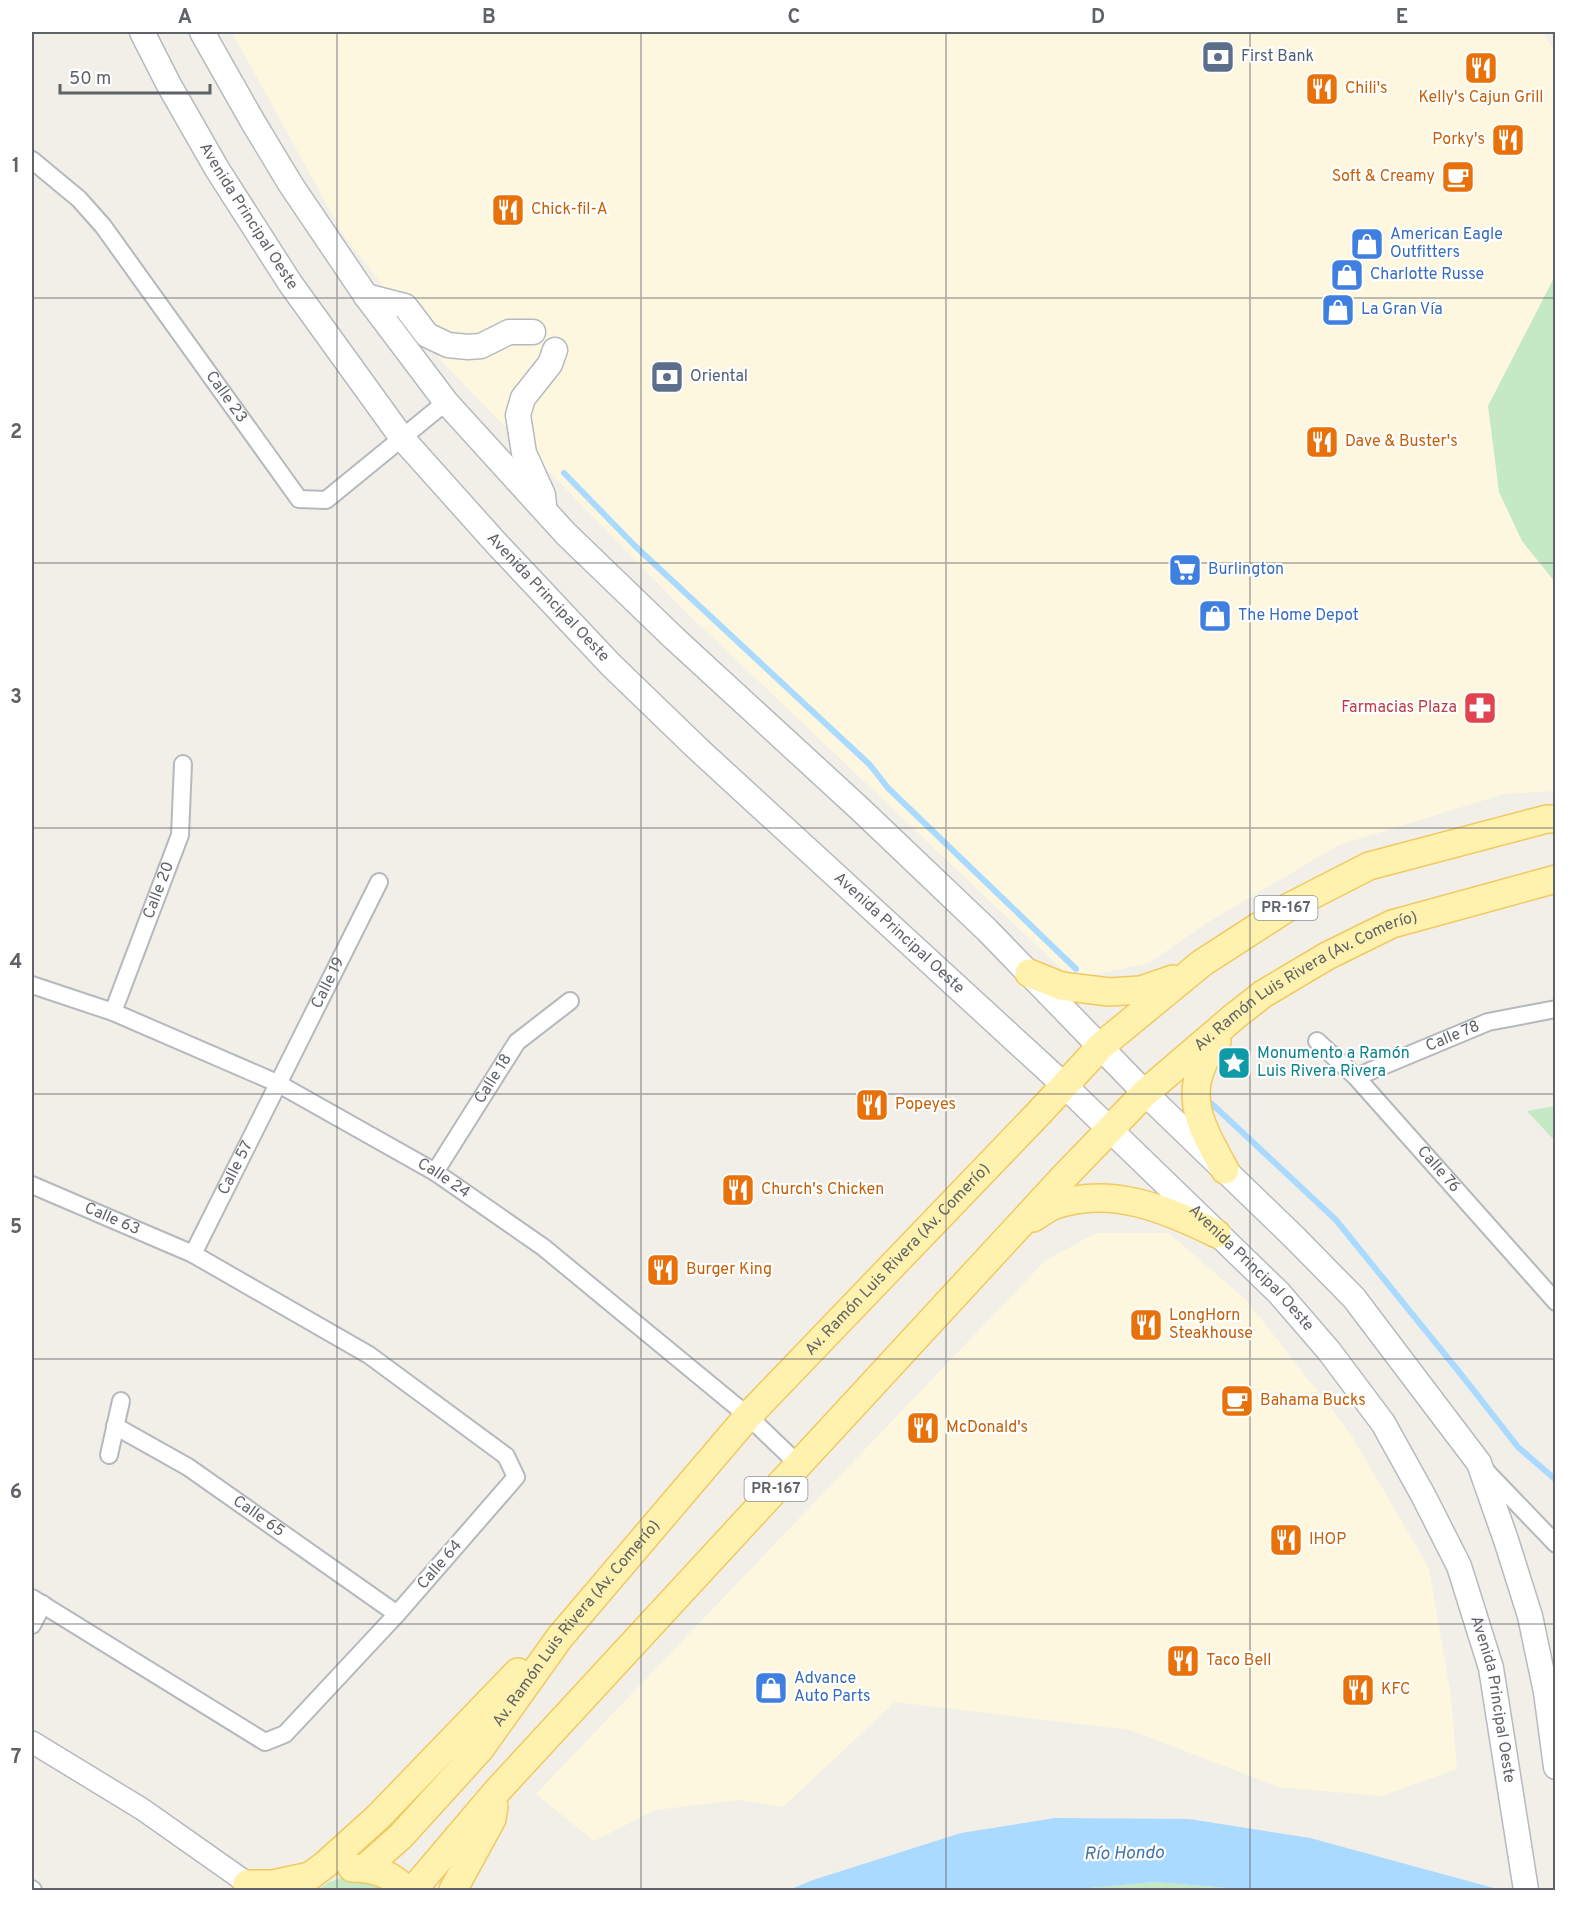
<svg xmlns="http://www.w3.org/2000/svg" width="1587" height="1922" viewBox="0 0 1587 1922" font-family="Overpass,sans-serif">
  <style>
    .commercial { fill: #fef7e0 }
    .green { fill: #c5e8c5 }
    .water { fill: #aadaff }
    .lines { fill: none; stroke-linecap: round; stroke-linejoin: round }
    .stream { stroke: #aadaff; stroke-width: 6 }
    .minor-casing { stroke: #b5b8bc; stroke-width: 20 }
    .tertiary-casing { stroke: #b5b8bc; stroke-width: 24 }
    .secondary-casing { stroke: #b6babf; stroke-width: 27 }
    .primary-casing { stroke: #f2c960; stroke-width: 30 }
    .minor { stroke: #fff; stroke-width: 16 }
    .tertiary { stroke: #fff; stroke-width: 21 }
    .secondary { stroke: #fff; stroke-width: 24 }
    .primary { stroke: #fff2af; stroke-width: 27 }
    .grid { fill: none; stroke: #5f6368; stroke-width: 1.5; stroke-opacity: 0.55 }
    .labels { text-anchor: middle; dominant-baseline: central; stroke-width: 4.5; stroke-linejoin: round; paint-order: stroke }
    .shield { fill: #fff; stroke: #8f9295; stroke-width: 1.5 }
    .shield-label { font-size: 15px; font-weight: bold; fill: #5f6368 }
    .service-label { font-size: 16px; fill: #4e5e75; stroke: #fff; text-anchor: start }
    .food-label { font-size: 16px; fill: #c56008; stroke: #fff; text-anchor: start }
    .street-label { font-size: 16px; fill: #5f6368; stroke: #fff }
    .shop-label { font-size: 16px; fill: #366cbe; stroke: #fff; text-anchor: start }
    .health-label { font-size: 16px; fill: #be3a42; stroke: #fff; text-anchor: end }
    .culture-label { font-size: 16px; fill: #0d838f; stroke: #fff; text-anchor: start }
    .water-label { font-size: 18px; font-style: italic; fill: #4174aa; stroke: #fff }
    .neatline { fill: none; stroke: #5f6368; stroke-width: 2 }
    .grid-label { font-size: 20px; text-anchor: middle; font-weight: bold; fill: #5f6368 }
  </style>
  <rect width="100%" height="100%" fill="#f1efe8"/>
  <path class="commercial" d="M232 32H1542L1555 52V276L1488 406 1522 541 1555 582V791L1504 794 1339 845 1210 921 1149 963 1072 979 687 613 446 366 344 236Z
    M1096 1233H1169L1247 1301 1350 1433 1429 1568 1451 1697 1457 1769 1381 1796 1279 1787 1130 1730 895 1702 783 1807 738 1800 655 1810 594 1841 536 1794 1045 1261Z"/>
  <path class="green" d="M1555 276V582L1522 541 1499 492 1488 406Z
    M1555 1106H1556L1555 1141 1527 1111Z
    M351 1875 395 1890H318L329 1882Z
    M1155 1882 1250 1890H1252H1068Z"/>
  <path class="water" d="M1055 1818 1189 1819 1310 1838 1501 1890H1252L1155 1882 1068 1890H789L813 1880 961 1833Z"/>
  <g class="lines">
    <path class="stream" d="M564 473 635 546 870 765 888 788 1076 969
      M1212 1104 1336 1220 1460 1373 1518 1447 1556 1480"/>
    <defs>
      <g id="minor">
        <path id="s1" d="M32 160 79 199 103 226 299 499 326 500 446 402"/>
        <path id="s2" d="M32 985 113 1012 277 1083 435 1172 543 1247 748 1416 799 1465"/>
        <path id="s3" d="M113 1012 180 835 183 764"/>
        <path id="s4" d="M1317 1041 1356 1077 1556 1302"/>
        <path id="s5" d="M1356 1077 1488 1022 1556 1009"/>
        <path id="s6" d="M435 1172 517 1042 570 1001"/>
        <path id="s7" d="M32 1185 193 1254 369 1355 506 1456 516 1477 397 1614 285 1734 265 1742 32 1598"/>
        <path id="s8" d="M193 1254 379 882"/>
        <path id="s9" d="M115 1426 188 1467 397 1614"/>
        <path d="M109 1455 121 1401"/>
        <path d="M1484 1469 1556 1544"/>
        <path d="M32 1625 43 1604"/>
        <path d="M32 1889 33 1890"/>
      </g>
      <path id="tertiary" d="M32 1742 142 1809 257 1890"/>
      <g id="secondary">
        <path id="s10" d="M142 32 169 85 217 169 290 283 402 438 496 543 611 665 698 749 1065 1086 1279 1293 1329 1351 1383 1423 1423 1495 1459 1566 1491 1668 1526 1890"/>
        <path d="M202 32 253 122 291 185 366 296 446 402 566 534 675 639 860 809 987 930 1145 1093 1294 1237 1354 1298 1479 1463 1506 1540 1530 1616 1546 1692 1556 1767"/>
        <path d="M366 296 405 306 427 335 448 345 468 347 481 346 509 332H533"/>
        <path d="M544 505 543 495 524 453 518 415 523 398 550 364 555 350"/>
      </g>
      <g id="primary">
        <path d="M1029 973 1061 986 1109 992 1141 990 1173 979"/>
        <path d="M1217 1041C1179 1090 1199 1122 1225 1170"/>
        <path d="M1033 1218C1039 1214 1046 1209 1053 1206 1110 1185 1166 1209 1217 1234"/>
        <path d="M352 1868C372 1868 392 1874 406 1890"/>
        <path id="s11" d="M365 1868 401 1836 480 1749 560 1637 748 1416 1038 1114 1101 1046 1202 963 1287 908 1369 866 1547 819H1556"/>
        <path d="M247 1884H273L310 1876 326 1864 378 1817 518 1672"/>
        <path id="s12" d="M413 1890 498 1790 1063 1178 1145 1093 1235 1016 1263 994 1327 956 1392 924 1556 879"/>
        <path d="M453 1890 492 1819 494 1806"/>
      </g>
    </defs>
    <use href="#minor" class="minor-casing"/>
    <use href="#tertiary" class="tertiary-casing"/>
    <use href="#secondary" class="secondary-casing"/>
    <use href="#primary" class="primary-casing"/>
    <use href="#minor" class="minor"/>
    <use href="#tertiary" class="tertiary"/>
    <use href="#secondary" class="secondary"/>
    <use href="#primary" class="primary"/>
  </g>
  <path class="grid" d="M337 32V1890M641 32V1890M946 32V1890M1250 32V1890M32 298H1556M32 563H1556M32 828H1556M32 1094H1556M32 1359H1556M32 1624H1556"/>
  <defs>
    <symbol id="bank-square" viewBox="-11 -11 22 22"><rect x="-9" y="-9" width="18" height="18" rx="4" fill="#5c6f8a" stroke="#fff"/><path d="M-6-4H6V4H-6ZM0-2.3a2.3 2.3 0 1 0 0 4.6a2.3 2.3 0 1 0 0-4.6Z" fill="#fff"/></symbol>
    <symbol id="restaurant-square" viewBox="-11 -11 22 22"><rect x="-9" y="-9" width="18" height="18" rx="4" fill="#e8710a" stroke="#fff"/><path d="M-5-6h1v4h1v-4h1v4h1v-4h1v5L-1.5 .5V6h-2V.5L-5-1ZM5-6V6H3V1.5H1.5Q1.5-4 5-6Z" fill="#fff"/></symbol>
    <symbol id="cafe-square" viewBox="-11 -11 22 22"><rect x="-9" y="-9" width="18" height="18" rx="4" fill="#e8710a" stroke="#fff"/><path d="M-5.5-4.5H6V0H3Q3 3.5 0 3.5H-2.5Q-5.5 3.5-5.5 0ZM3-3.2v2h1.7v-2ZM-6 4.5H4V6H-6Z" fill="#fff"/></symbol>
    <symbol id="shop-square" viewBox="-11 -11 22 22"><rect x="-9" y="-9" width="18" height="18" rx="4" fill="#3f7fe0" stroke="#fff"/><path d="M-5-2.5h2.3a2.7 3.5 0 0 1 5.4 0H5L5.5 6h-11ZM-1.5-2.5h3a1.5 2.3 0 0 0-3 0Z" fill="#fff"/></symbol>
    <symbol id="supermarket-square" viewBox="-11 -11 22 22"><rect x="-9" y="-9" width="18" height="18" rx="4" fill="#3f7fe0" stroke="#fff"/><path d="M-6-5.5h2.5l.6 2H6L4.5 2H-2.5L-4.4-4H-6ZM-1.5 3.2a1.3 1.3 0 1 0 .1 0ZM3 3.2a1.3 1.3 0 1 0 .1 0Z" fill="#fff"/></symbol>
    <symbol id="pharmacy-square" viewBox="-11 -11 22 22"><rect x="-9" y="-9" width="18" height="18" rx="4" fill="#e0444e" stroke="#fff"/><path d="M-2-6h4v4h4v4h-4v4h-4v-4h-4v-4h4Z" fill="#fff"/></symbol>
    <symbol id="sight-square" viewBox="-11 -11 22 22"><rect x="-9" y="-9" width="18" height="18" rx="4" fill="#0f9aa8" stroke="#fff"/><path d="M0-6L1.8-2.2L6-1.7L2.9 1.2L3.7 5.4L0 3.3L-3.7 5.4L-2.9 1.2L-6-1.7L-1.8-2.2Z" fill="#fff"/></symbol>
  </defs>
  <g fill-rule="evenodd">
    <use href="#bank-square" x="1199" y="38" width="38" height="38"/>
    <use href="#restaurant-square" x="1462" y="49" width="38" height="38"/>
    <use href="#restaurant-square" x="1303" y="70" width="38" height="38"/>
    <use href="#restaurant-square" x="1489" y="121" width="38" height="38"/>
    <use href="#cafe-square" x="1439" y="158" width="38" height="38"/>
    <use href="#restaurant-square" x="489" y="191" width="38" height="38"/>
    <use href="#shop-square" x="1348" y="225" width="38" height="38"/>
    <use href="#shop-square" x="1328" y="256" width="38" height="38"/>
    <use href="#shop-square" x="1319" y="291" width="38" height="38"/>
    <use href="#bank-square" x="648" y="358" width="38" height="38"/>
    <use href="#restaurant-square" x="1303" y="423" width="38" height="38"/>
    <use href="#supermarket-square" x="1166" y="551" width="38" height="38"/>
    <use href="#shop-square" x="1196" y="597" width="38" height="38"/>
    <use href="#pharmacy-square" x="1461" y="689" width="38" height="38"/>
    <use href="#sight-square" x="1215" y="1044" width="38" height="38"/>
    <use href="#restaurant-square" x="853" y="1086" width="38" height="38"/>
    <use href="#restaurant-square" x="719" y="1171" width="38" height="38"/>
    <use href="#restaurant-square" x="644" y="1251" width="38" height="38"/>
    <use href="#restaurant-square" x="1127" y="1306" width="38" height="38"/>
    <use href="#cafe-square" x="1218" y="1382" width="38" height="38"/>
    <use href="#restaurant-square" x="904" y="1409" width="38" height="38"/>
    <use href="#restaurant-square" x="1267" y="1521" width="38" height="38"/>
    <use href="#restaurant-square" x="1164" y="1642" width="38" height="38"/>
    <use href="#shop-square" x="752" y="1669" width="38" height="38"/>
    <use href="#restaurant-square" x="1339" y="1671" width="38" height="38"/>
  </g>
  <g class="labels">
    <g class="shield">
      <rect x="1254.5" y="896" width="63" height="24" rx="4.5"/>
      <rect x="744.5" y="1477" width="63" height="24" rx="4.5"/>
    </g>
    <g class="shield-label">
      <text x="1286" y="908">PR-167</text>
      <text x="776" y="1489">PR-167</text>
    </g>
    <g class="service-label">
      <text x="1241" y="57">First Bank</text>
      <text x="690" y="377">Oriental</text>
    </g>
    <g class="food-label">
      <text x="1345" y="89">Chili's</text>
      <text x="1481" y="98" text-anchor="middle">Kelly's Cajun Grill</text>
      <text x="1485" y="140" text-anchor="end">Porky's</text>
      <text x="1435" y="177" text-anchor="end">Soft &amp; Creamy</text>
      <text x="531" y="210">Chick-fil-A</text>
      <text x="1345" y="442">Dave &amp; Buster's</text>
      <text x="895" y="1105">Popeyes</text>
      <text x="761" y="1190">Church's Chicken</text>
      <text x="686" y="1270">Burger King</text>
      <text x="1169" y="1316">LongHorn<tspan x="1169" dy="18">Steakhouse</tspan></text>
      <text x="1260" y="1401">Bahama Bucks</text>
      <text x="946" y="1428">McDonald's</text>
      <text x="1309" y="1540">IHOP</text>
      <text x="1206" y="1661">Taco Bell</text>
      <text x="1381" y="1690">KFC</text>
    </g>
    <g class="street-label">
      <text stroke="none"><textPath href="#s10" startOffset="213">Avenida Principal Oeste</textPath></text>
      <text stroke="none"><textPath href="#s1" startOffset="308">Calle 23</textPath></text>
      <text stroke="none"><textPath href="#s10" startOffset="699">Avenida Principal Oeste</textPath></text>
      <text stroke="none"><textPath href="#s3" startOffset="130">Calle 20</textPath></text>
      <text stroke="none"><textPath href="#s10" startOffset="1185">Avenida Principal Oeste</textPath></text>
      <text stroke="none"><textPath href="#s8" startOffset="303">Calle 19</textPath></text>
      <text stroke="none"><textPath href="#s12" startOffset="1280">Av. Ramón Luis Rivera (Av. Comerío)</textPath></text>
      <text stroke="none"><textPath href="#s5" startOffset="105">Calle 78</textPath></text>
      <text stroke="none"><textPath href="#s6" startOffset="110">Calle 18</textPath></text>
      <text stroke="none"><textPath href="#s8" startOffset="96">Calle 57</textPath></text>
      <text stroke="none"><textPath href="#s4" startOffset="177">Calle 76</textPath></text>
      <text stroke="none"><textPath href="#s2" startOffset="456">Calle 24</textPath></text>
      <text stroke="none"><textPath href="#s7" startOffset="87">Calle 63</textPath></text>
      <text stroke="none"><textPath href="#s11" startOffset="810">Av. Ramón Luis Rivera (Av. Comerío)</textPath></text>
      <text stroke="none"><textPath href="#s10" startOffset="1671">Avenida Principal Oeste</textPath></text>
      <text stroke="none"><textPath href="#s9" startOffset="170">Calle 65</textPath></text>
      <text transform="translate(440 1565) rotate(-49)">Calle 64</text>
      <text stroke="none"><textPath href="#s11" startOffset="324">Av. Ramón Luis Rivera (Av. Comerío)</textPath></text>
      <text stroke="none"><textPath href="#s10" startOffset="2175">Avenida Principal Oeste</textPath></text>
    </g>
    <g class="shop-label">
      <text x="1390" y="235">American Eagle<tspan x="1390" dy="18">Outfitters</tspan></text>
      <text x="1370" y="275">Charlotte Russe</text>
      <text x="1361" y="310">La Gran Vía</text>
      <text x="1208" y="570">Burlington</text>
      <text x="1238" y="616">The Home Depot</text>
      <text x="794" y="1679">Advance<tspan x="794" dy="18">Auto Parts</tspan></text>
    </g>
    <g class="health-label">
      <text x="1457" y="708">Farmacias Plaza</text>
    </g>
    <g class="culture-label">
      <text x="1257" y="1054">Monumento a Ramón<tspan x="1257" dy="18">Luis Rivera Rivera</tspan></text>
    </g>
    <g class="water-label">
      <text transform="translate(1124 1854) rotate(-1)">Río Hondo</text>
    </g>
  </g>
  <rect width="1587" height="1922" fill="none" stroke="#ffffff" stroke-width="66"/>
  <path d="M60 84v9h150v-9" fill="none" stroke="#5f6368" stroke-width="3"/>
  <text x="69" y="84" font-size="18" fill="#5f6368" stroke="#ffffff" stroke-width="4.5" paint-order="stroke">50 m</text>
  <rect x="33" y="33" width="1521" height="1856" class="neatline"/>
  <g class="grid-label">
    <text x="185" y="23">A</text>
    <text x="489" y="23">B</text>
    <text x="794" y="23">C</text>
    <text x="1098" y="23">D</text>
    <text x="1402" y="23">E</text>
    <text x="16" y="172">1</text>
    <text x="16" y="438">2</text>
    <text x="16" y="703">3</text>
    <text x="16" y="968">4</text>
    <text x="16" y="1233">5</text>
    <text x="16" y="1498">6</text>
    <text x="16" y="1763">7</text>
  </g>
</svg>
